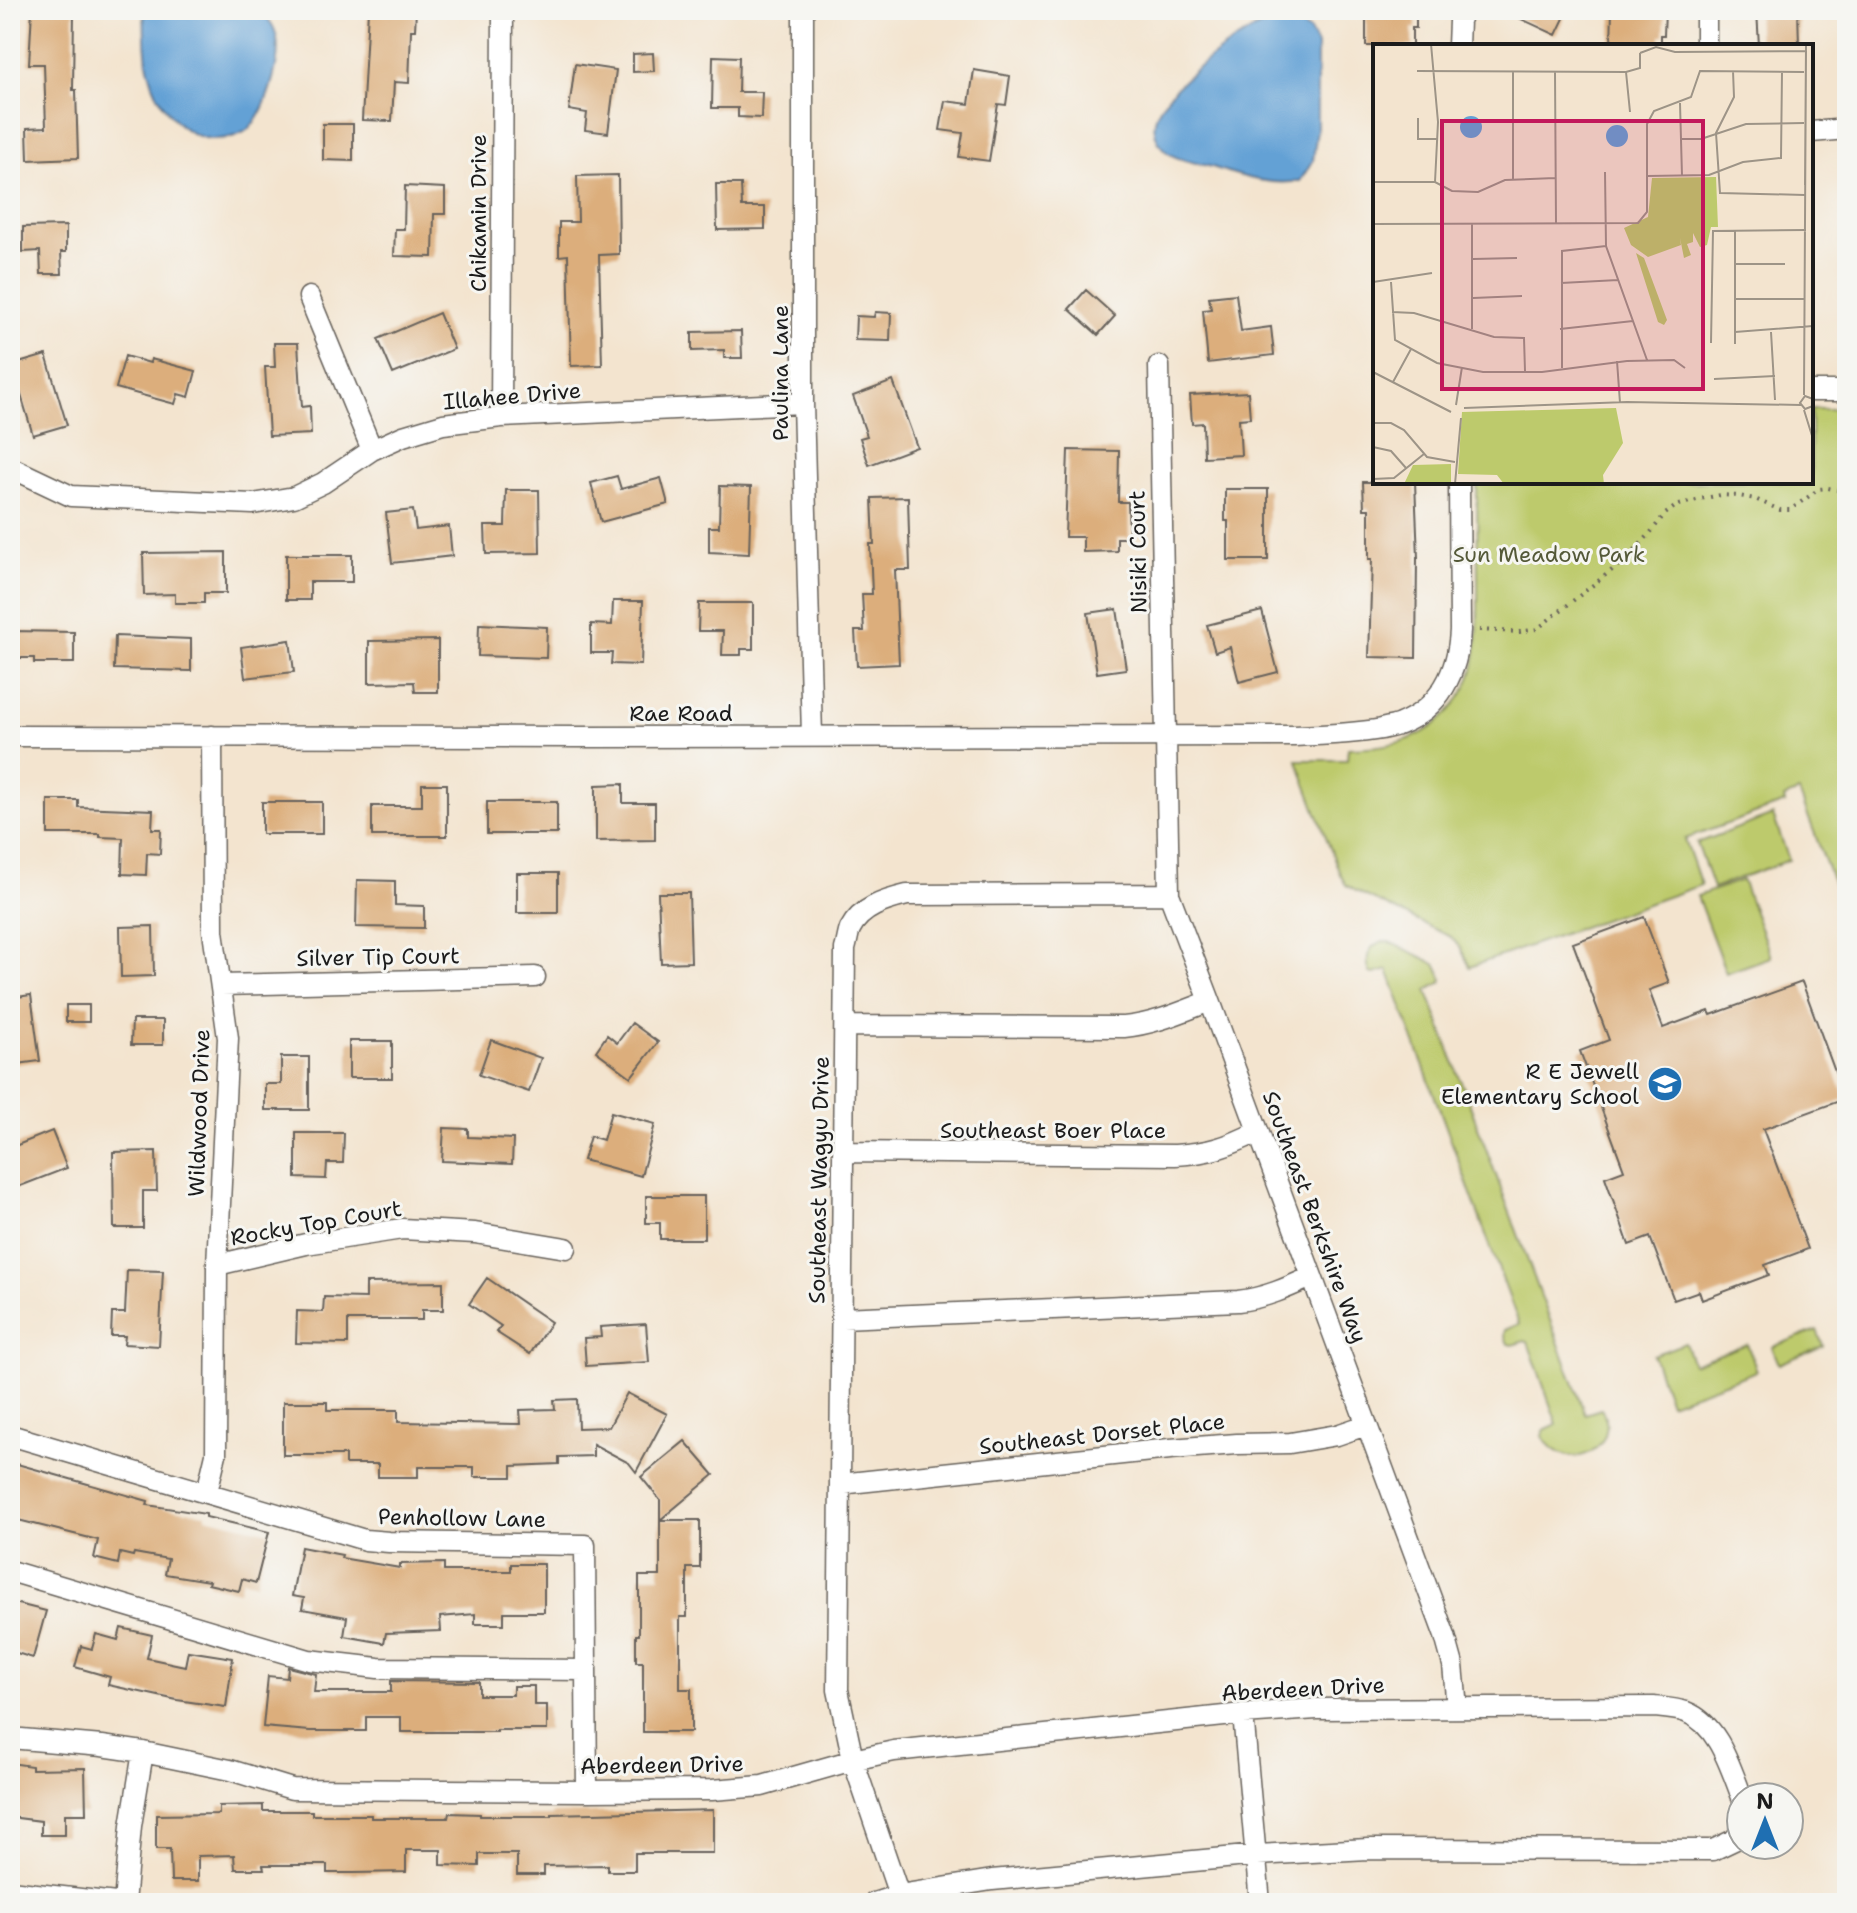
<svg xmlns="http://www.w3.org/2000/svg" width="1857" height="1913" viewBox="0 0 1857 1913" font-family="'Shantell Sans',sans-serif">
  <style>
    .green { fill: #bdca6c; stroke: #6c7344; stroke-width: 2 }
    .water { fill: #63a1d5; stroke: #405e78; stroke-width: 2 }
    .building { fill: #dcae7b }
    .lines { fill: none; stroke-linecap: round; stroke-linejoin: round }
    .minor-casing { stroke: #67625b; stroke-width: 23 }
    .path { stroke: #67625b; stroke-width: 4; stroke-dasharray: 2 6; stroke-linecap: butt }
    .minor { stroke: #fff; stroke-width: 20 }
    .labels { text-anchor: middle; dominant-baseline: central; stroke-width: 6; stroke-linejoin: round; paint-order: stroke }
    .street-label { font-size: 22px; fill: #1c1c1c; stroke: #f6f6f2 }
    .park-label { font-size: 22px; fill: #545938; stroke: #f6f6f2 }
    .poi-label { font-size: 22px; fill: #1c1c1c; stroke: #f6f6f2; text-anchor: end }
    .inset-road { fill: none; stroke: #9d9487; stroke-width: 2 }
    .view { fill: #c2185b; fill-opacity: 0.15; stroke: #c2185b; stroke-width: 4 }
    .inset-edge { fill: none; stroke: #1c1c1c; stroke-width: 4 }
  </style>
  <rect width="100%" height="100%" fill="#f6f6f2"/>
  <filter id="ink" filterUnits="userSpaceOnUse"><feTurbulence type="fractalNoise" baseFrequency=".0125" numOctaves="2"/><feDisplacementMap in="SourceGraphic" scale="16" xChannelSelector="R" yChannelSelector="G"/><feConvolveMatrix kernelMatrix="1 2 1 2 8 2 1 2 1" color-interpolation-filters="sRGB"/></filter>
  <filter id="wash" filterUnits="userSpaceOnUse"><feTurbulence type="fractalNoise" baseFrequency=".006" numOctaves="4" result="noise"/><feDisplacementMap in="SourceGraphic" scale="32" xChannelSelector="R" yChannelSelector="G"/><feGaussianBlur stdDeviation="1.8" result="paint"/><feColorMatrix in="noise" values="0 0 0 0 0 0 0 0 0 0 0 0 0 0 0 0 0 1.4 0 .05"/><feComposite in="paint" operator="in"/></filter>
  <g filter="url(#wash)">
    <rect width="100%" height="100%" fill="#f3e4cf"/>
    <path class="green" d="M1811 409H1847V895L1839 898 1799 792 1784 798 1785 803 1685 839 1701 885 1470 967 1460 947 1451 937 1358 892 1346 885 1340 874 1297 760H1347L1348 748C1391 747 1423 742 1452 708 1462 696 1471 681 1474 665 1479 639 1478 612 1478 586 1478 551 1477 517 1477 482H1811Z
      M1773 815 1789 860 1713 888 1697 843Z
      M1742 880 1771 957 1726 973 1697 896Z
      M1383 941 1389 942C1400 947 1432 960 1438 967 1439 969 1442 978 1443 980L1441 983 1427 990 1585 1414 1601 1409C1624 1441 1571 1482 1542 1436L1544 1430 1557 1424 1528 1342 1525 1341 1512 1345 1508 1344 1504 1334 1505 1330 1519 1324 1388 970 1374 974 1370 973C1365 960 1367 946 1383 941Z
      M1817 1330 1823 1346 1779 1364 1772 1347Z
      M1685 1343 1693 1364 1747 1344 1757 1371 1670 1403 1653 1355Z"/>
    <path class="water" d="M144 10H257C267 16 275 26 277 39 281 61 266 115 247 130 238 137 223 139 212 139 179 136 156 101 149 71 144 52 145 30 144 10Z
      M1284 21 1296 22 1310 31 1317 45V129L1313 161 1300 181C1271 186 1242 177 1215 168 1200 163 1181 162 1168 153 1156 144 1151 127 1157 114 1168 86 1232 39 1260 27 1267 24 1276 23 1284 21Z"/>
    <g id="blocks">
      <path class="building" d="M32 10H74L73 90H76L78 158 28 160 27 128 46 127 44 64H29Z
        M368 10H416L415 30H411L409 83 394 82 392 121 362 120Z
        M1366 10H1416V28H1412V46H1366Z
        M1502 10H1568L1556 35Z
        M1612 10H1665L1664 35H1661V46H1611Z
        M1757 10H1798L1799 46H1759Z
        M653 53 654 71 633 72V54Z
        M713 56 739 57 738 92H762L761 118 738 117V108H712Z
        M575 64 616 70 608 133 585 130 587 113 569 110Z
        M974 70 1010 76 1006 105 998 104 989 161 959 157 963 133 940 130 945 101 969 104Z
        M323 124H353V161L323 160Z
        M618 175 619 254 599 255 602 365 571 366 568 255 559 256V222H578L577 176Z
        M716 184H741L742 207H765V229L717 230Z
        M405 186 445 188V214H434L433 257 394 256 395 229H404Z
        M66 226V252H61L62 274H41L40 251 23 252V227Z
        M1086 290 1115 316 1098 335 1069 309Z
        M1236 294 1241 331 1271 327 1274 355 1208 363 1203 310 1211 309 1209 297Z
        M875 312 891 313 890 341 855 340 856 316 874 317Z
        M439 313 454 349 393 374 378 339Z
        M741 331 742 358H724V350L692 351V332Z
        M274 343H298L302 407 310 406 311 434 269 436 265 367H275Z
        M46 355 67 425 33 435 12 365Z
        M125 356 150 363 151 359 196 371 189 397 178 394 175 404 116 388Z
        M893 381 917 447 869 465 860 438 867 436 853 396Z
        M1248 392 1250 418 1239 419 1241 455 1204 457 1203 423 1192 424 1190 395Z
        M1068 450 1119 451 1118 502H1128L1129 538H1117V551L1083 552V537H1065Z
        M617 476 621 489 661 478 668 504 601 522 591 483Z
        M1363 482H1415L1418 558H1417L1416 658 1369 657 1372 559H1369V509H1364Z
        M720 486 751 487 749 554 709 552V527H719Z
        M1225 489H1268V560H1228V521H1225Z
        M506 490H539L540 553 486 554 485 526H505Z
        M908 497 910 570H895L899 664 857 666 855 631H864L862 594H872L870 544H874L872 498Z
        M413 510 416 530 449 526 452 556 392 563 386 513Z
        M226 552V593H204V603H175V594L144 595 143 553Z
        M286 555H352V582H310V600H286Z
        M613 601H643L641 665 611 664 612 653H591V624L612 625Z
        M699 603H753V649H741V655H722L723 631H698Z
        M1117 609 1126 669 1097 673 1088 613Z
        M1262 611 1278 672 1239 682 1230 647 1215 652 1207 625Z
        M479 624 547 627 546 658 478 656Z
        M10 631 74 632V663H34V658H10Z
        M115 636 191 639V671L114 669Z
        M290 640 294 672 245 678 241 647Z
        M438 640V692H415L414 682 369 683V641Z
        M422 784H447V836H372V806H422Z
        M623 784V803H655V840L596 841V785Z
        M48 800H78V807L153 810 152 829H161L160 854 147 853 146 875 122 874 123 838 100 837V834H48Z
        M262 802H322V834H262Z
        M487 802H557V834H487Z
        M517 873H558V913H517Z
        M357 880 395 881V905L424 906V928L356 927Z
        M658 893H689L691 962 661 963Z
        M1644 917 1669 983 1649 990 1663 1028 1709 1011 1711 1015 1802 982 1845 1099 1763 1129 1808 1249 1765 1265 1769 1275 1702 1300 1699 1291 1674 1300 1650 1237 1629 1245 1605 1177 1624 1170 1580 1051 1609 1040 1573 943Z
        M153 926 154 976 121 977 120 927Z
        M31 995 40 1061 10 1065V998Z
        M66 1005H89V1022H66Z
        M132 1020H163V1045H131Z
        M632 1023 658 1042 631 1077 596 1051 607 1035 617 1043Z
        M491 1040 541 1058 529 1092 479 1075Z
        M349 1041H392V1078H349Z
        M281 1057H309V1110H265V1084H281Z
        M611 1112 655 1124 641 1176 583 1160 590 1136 603 1140Z
        M444 1128 468 1129V1137L513 1139 512 1164 442 1161Z
        M52 1131 67 1168 10 1190V1148Z
        M296 1133H344L343 1163H327L326 1179 296 1178Z
        M156 1151 157 1191H143V1228H114L113 1152Z
        M646 1196H704V1239H660V1223H646Z
        M127 1270 163 1271 159 1346 124 1344 125 1336H111L112 1313H125Z
        M487 1278 551 1322 530 1354 496 1332 501 1326 469 1304Z
        M443 1282V1310H422V1320H348V1344L296 1343 297 1311 323 1312 324 1297 366 1298V1283Z
        M646 1324 649 1362 586 1366 584 1338 601 1337 600 1327Z
        M627 1393 667 1414 636 1472 629 1463 593 1444V1456L559 1457V1464L512 1466V1477H474V1467H418V1477H378V1464H345V1455H283V1402H327V1410H398V1422L521 1424 520 1410 555 1409 554 1400 577 1399 578 1428 609 1427Z
        M685 1441 714 1475 660 1520V1500L641 1477Z
        M10 1462 148 1501 147 1505 206 1514V1517L269 1532 256 1583 242 1579 239 1591 208 1584 209 1581 165 1574 168 1559 134 1553 133 1556 120 1553 118 1564 94 1558 98 1540 10 1518Z
        M660 1520H700V1568H687V1617H680V1689H691V1732H643V1662H636V1635H639V1576H660Z
        M301 1547 342 1555 341 1558 400 1568V1564L444 1563V1571H511V1564H544V1612H504V1624H475V1614L440 1617 441 1631 386 1633 384 1643 344 1636 347 1617 302 1609 304 1598 292 1596Z
        M10 1602 46 1611 33 1658 10 1651Z
        M121 1628 152 1635 147 1658 185 1666 188 1651 233 1658 226 1707 177 1700 108 1685 110 1677 75 1667 81 1646 92 1649 96 1634 118 1640Z
        M288 1667 316 1674 314 1692H391V1681L479 1682V1695H513V1686H534V1705H547V1730H497V1732H401V1717H366V1731H310L263 1727 268 1676 287 1678Z
        M10 1763 32 1766V1769L85 1768 86 1814H65V1835H41V1821L10 1817Z
        M263 1805V1811H312V1815H371V1818H448L449 1813 480 1814V1816H552V1814L713 1810V1853H635V1871H608V1865L544 1866V1875H517V1854H479V1866L441 1865V1850H406V1872L354 1873H327V1865H263L264 1869H235L234 1855 198 1856V1881H171L170 1849H156V1815L219 1814V1806Z"/>
    </g>
  </g>
  <g filter="url(#ink)">
    <use href="#blocks" fill-opacity="0" stroke="#67625b" stroke-width="2"/>
    <g class="lines">
      <defs>
        <path id="minor" d="M803 10V403L812 736
          M1706 10V46
          M1458 46 1459 21 1463 10
          M1811 132 1847 129
          M309 297 372 450
          M1159 366 1169 894 1210 1001 1445 1636 1453 1665 1457 1708
          M1811 391H1847
          M501 417 503 10
          M10 467 71 496 253 504 294 497 323 483 372 450 403 436 443 424 501 417 803 403
          M10 736 580 737 1294 736C1324 735 1352 734 1382 729 1387 727 1394 727 1400 724 1440 708 1458 672 1460 630L1459 482
          M221 985 535 977
          M845 1026 1124 1027C1155 1024 1181 1012 1210 1001
          M843 1152 1175 1155C1209 1153 1227 1147 1257 1132
          M217 1265 306 1244 402 1229 475 1233 566 1248
          M842 1318 1238 1301C1265 1298 1287 1288 1311 1277
          M10 1435 365 1540 389 1542 585 1545 587 1791
          M840 1484 1170 1449 1237 1444 1290 1443 1337 1435 1366 1425
          M207 1492 216 1454 217 1265 228 1038 213 931 212 736
          M10 1571 309 1660 378 1668 586 1670
          M1243 1714 1260 1903
          M10 1738 102 1746 143 1752 230 1770 292 1789 587 1791 712 1790 762 1786 853 1760 894 1751 1243 1714 1317 1709 1654 1707C1664 1708 1677 1709 1686 1712 1719 1725 1730 1767 1742 1797
          M10 1891 116 1903
          M899 1895 853 1760 838 1690 845 949C847 943 848 934 850 929 861 907 886 900 907 895L1169 894
          M124 1903 131 1826 143 1752
          M874 1903 899 1895 992 1880 1257 1855 1368 1849 1713 1850 1734 1840 1741 1831"/>
      </defs>
      <use href="#minor" class="minor-casing"/>
      <path class="path" d="M1479 630 1519 632 1537 629 1626 559 1648 536 1664 515 1676 506 1700 499 1721 495 1739 496 1755 499 1780 510H1790L1819 489 1828 488 1847 492"/>
      <use href="#minor" class="minor"/>
    </g>
  </g>
  <defs>
    <symbol id="school-disc" viewBox="-11 -11 22 22"><circle r="9.5" fill="#1f6fb2" stroke="#f6f6f2"/><path d="M0-5L7-2L0 1L-7-2ZM-4 1L0 2.5L4 1V4Q0 6-4 4Z" fill="#fff"/></symbol>
  </defs>
  <g fill-rule="evenodd">
    <use href="#school-disc" x="1645" y="1064" width="40" height="40"/>
  </g>
  <g class="labels">
    <g class="street-label">
      <text transform="translate(478 213) rotate(-90)">Chikamin Drive</text>
      <text transform="translate(780 373) rotate(-90)">Paulina Lane</text>
      <text transform="translate(512 396) rotate(-5)">Illahee Drive</text>
      <text transform="translate(1138 552) rotate(-91)">Nisiki Court</text>
      <text x="681" y="713">Rae Road</text>
      <text transform="translate(378 957) rotate(-1)">Silver Tip Court</text>
      <text transform="translate(199 1113) rotate(-88)">Wildwood Drive</text>
      <text x="1053" y="1130">Southeast Boer Place</text>
      <text transform="translate(819 1180) rotate(-89)">Southeast Wagyu Drive</text>
      <text transform="translate(1315 1217) rotate(70)">Southeast Berkshire Way</text>
      <text transform="translate(316 1223) rotate(-10)">Rocky Top Court</text>
      <text transform="translate(1102 1434) rotate(-6)">Southeast Dorset Place</text>
      <text transform="translate(462 1518) rotate(1)">Penhollow Lane</text>
      <text transform="translate(1303 1689) rotate(-3)">Aberdeen Drive</text>
      <text transform="translate(662 1765) rotate(-1)">Aberdeen Drive</text>
    </g>
    <g class="park-label">
      <text x="1549" y="554">Sun Meadow Park</text>
    </g>
    <g class="poi-label">
      <text x="1639" y="1071">R E Jewell<tspan x="1639" dy="25">Elementary School</tspan></text>
    </g>
  </g>
  <g transform="translate(1373 44)">
    <rect width="440" height="440" fill="#f3e4cf"/>
    <path d="M343 133 345 183H338L334 201 327 203 320 189V198L314 200 318 211 311 214 307 194 308 201 275 213 258 201 251 184 275 173 279 134ZM263 209 271 214 294 276 291 281 285 278ZM243 364 250 399 230 431 231 440H131L124 431 85 430 89 368ZM78 420V440H31L40 421Z" fill="#bdca6c"/>
    <path d="M87 83a11 11 0 1 1 22 0a11 11 0 1 1-22 0ZM233 92a11 11 0 1 1 22 0a11 11 0 1 1-22 0Z" fill="#63a1d5"/>
    <path class="inset-road" d="M58 0 65 78 62 138M267 9 283 3 302 8 433 7M44 27 253 28 267 24V9M360 27 361 53 343 89 347 149 432 151M182 28 183 180M253 28 257 68M307 59 309 132M45 74V95H65M308 95H328L373 80 431 79M232 128 233 202 274 316M274 132 336 131 370 118 408 114 409 28M140 136V28M0 138H62L79 147 105 148 132 136 182 134M432 141 433 0M0 180 265 179 274 168V80L281 67 318 53 327 27 431 28M100 215 144 214M363 220H412M0 238 59 229M18 238 22 296 64 319 110 328H169L254 317 301 316 312 324M188 239 245 236M100 254 149 252M363 255H432M19 268 41 269 121 293 151 294 152 327M99 285V180M187 285 260 277M362 288 440 282M398 288 402 356M338 299 340 187 433 186M362 300V187M244 317 247 359M189 324V207L233 202M0 328 78 368M341 335 402 332M20 338 38 305M431 351 433 7M440 355 432 352 427 359 432 365 440 362M83 361 89 323M91 364 254 358 428 361M431 366 440 395M0 379H18L31 386 54 413 82 418M0 403 18 407 33 424M0 435 21 434 51 410M82 440 88 374"/>
    <path class="view" d="M69 77H330V345H69Z"/>
    <rect width="440" height="440" class="inset-edge"/>
  </g>
  <rect width="1857" height="1913" fill="none" stroke="#f6f6f2" stroke-width="40"/>
  <g transform="translate(1765 1821)"><circle r="38" fill="#f6f6f2" stroke="#9f9f9c" stroke-width="2"/>
  <path d="M0-6L14 30L0 20L-14 30Z" fill="#1f6fb2"/>
  <text y="-12" font-size="22" font-weight="bold" text-anchor="middle" fill="#1c1c1c">N</text>
  </g>
</svg>
